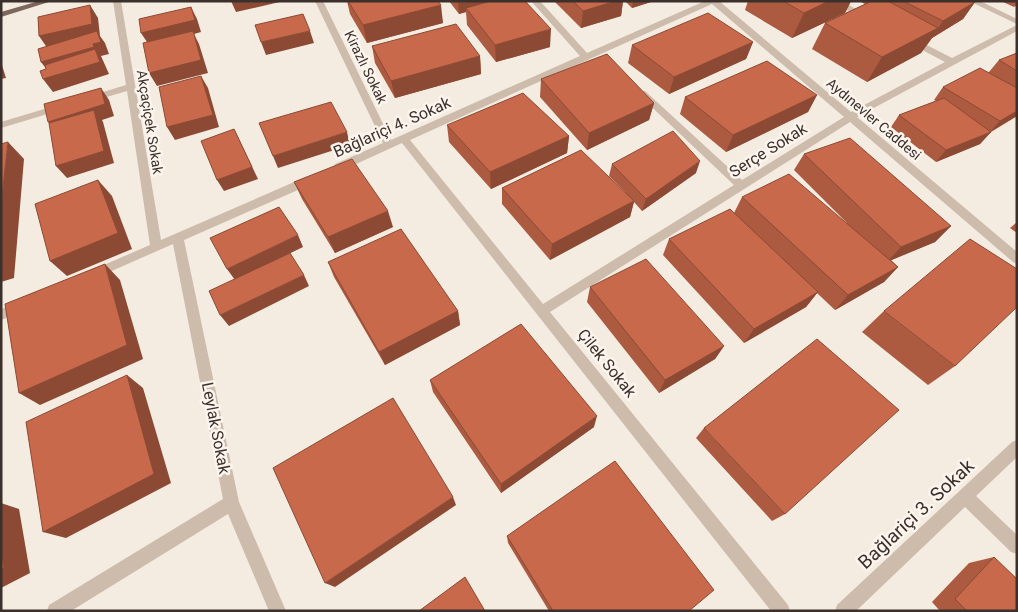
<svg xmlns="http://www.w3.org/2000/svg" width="1018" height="612" viewBox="0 0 1018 612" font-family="Roboto,sans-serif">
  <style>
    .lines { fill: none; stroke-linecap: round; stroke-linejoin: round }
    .street { fill: #cdbbac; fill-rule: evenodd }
    .primary { fill: #7d675c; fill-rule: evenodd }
    .wall { fill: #ac5a40 }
    .shaded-wall { fill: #8c4a34 }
    .building { fill: #c8694b; stroke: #8c4a34 }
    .labels { text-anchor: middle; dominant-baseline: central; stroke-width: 5; stroke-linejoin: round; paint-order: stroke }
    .far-street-label { font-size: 14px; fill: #3b302b; stroke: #fbf5ee }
    .street-label { font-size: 16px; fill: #3b302b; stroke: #fbf5ee }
    .near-street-label { font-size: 19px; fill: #3b302b; stroke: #fbf5ee }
  </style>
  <rect width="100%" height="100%" fill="#f4ebe1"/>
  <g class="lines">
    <path class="street" d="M113 1H121L161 240 308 176H316L317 179 316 182 184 240 239 502 286 611H269L228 514 71 611H47L49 605 223 499 173 244 98 277H90L88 274 90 271 150 245 127 91 90 102 85 99 87 97 126 85Z
      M315 1H323L391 140 580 56 531 1H540L587 53 705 1H719L851 112 945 62 907 42V38H913L952 58 1017 25V31L857 117 1017 252V264L1013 262 850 122 550 312 788 605 790 611H771L402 143 343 170H335L334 167 335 164 383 143ZM712 4 844 117 742 180 645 91H639V95L734 185 543 304 410 140Z
      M831 1H842L871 18 864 20Z
      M969 1H980L1017 19V24Z
      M61 104 64 105V109L1 128V122Z
      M21 302 25 303 27 307 25 311 1 320V309Z
      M1017 440V457L976 496 1017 535V554L1011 552 965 507 856 611H835L837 605 1012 442Z"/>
    <path class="primary" d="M39 1H52L1 17V12Z"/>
  </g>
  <path class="wall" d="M347 1H438L443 23 367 43 350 14Z
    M449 1H525L550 47 496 62 467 25 466 12 459 14Z
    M554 1H623L621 16 581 28Z
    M625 1H654L632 8Z
    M748 1H851L845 13 792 38 745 10Z
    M859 1H974L975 2 963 19 932 38 921 53 867 82 812 49 825 23 865 4Z
    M1001 1H1017V5L1014 7Z
    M753 42 746 59 669 94 628 63 632 45Z
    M372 46 480 56 481 74 395 98 375 63Z
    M1017 53V116L991 132 980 144 936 162 891 127 899 115 936 101 934 100 943 87 989 72 999 60Z
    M541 79 654 103 649 120 587 150 540 97Z
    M817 95 808 112 726 152 680 114 685 97Z
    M447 125 569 136 567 153 491 189 449 142Z
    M804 154 951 226 935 242 891 260 898 267 884 282 835 310 817 293 806 307 744 343 663 255 669 239 734 213 742 197 847 223 794 170Z
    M612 164 696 173 642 211 634 202 630 217 550 260 502 204V188L625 192 609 176Z
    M294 182 393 227 335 253 302 199Z
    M1017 222V233L1010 228Z
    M328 262 458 311 460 325 385 365 334 277Z
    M590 287 724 346 715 359 659 393 587 302Z
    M884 311 955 366 928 385 862 332Z
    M430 380 594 427 501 493 433 392Z
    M704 428 785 514 772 521 696 438Z
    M507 536 689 611H549L508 543Z
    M994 557 1017 611H940L932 602 969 563Z"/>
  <path class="shaded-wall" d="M231 1H284L236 12Z
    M459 1H509L466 8V12L459 14 458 2Z
    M616 1H623L621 16 581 28 583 11Z
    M633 1H654L632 8Z
    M829 1H851L845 13 792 38 804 13Z
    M975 2 963 19 932 38 921 53 867 82 882 57 938 28 943 21Z
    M90 5 98 18 100 36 105 43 109 54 101 56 109 74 53 92 43 79 51 75 41 62 48 49 39 36Z
    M441 5 443 23 367 43 363 25Z
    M191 7 197 19 201 32 194 34 199 44 208 73 157 86 149 73V45L141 33Z
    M551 29 550 47 496 62 495 45Z
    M310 31 314 43 266 55 261 42Z
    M753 42 746 59 669 94 674 77Z
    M480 56 481 74 395 98 391 81Z
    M1 62 6 78 1 79Z
    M201 76 208 88 219 127 175 140 167 127Z
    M101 88 109 100 114 116 102 120 103 122 114 163 67 178 56 166 58 134 48 122Z
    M817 95 808 112 726 152 733 135Z
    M654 103 649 120 587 150 589 133Z
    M1017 111V116L990 132H991L980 144 936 162 946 150 989 133 1000 121Z
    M234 129 258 179 224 191 217 180Z
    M347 132 350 145 278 168 273 156Z
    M569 136 567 153 491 189 490 172Z
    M8 142 24 159 14 278 1 282V205Z
    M700 161 696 173 642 211 646 199Z
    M98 180 112 196 132 249 67 276 50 261Z
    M634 201 630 217 550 260 552 244Z
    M388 211 393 227 335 253 328 237Z
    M951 226 935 242 887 262 901 247Z
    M298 235 303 247 235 280 227 269Z
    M105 264 120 280 143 359 40 405 19 393Z
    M898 267 884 282 835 310 848 295Z
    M304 275 309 286 229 326 220 315Z
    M818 292 806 307 744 343 754 329Z
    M458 311 460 325 385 365 379 352Z
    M724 346 715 359 659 393 665 380Z
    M127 375 143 388 171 483 66 538 43 532Z
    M597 416 594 427 501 493V484Z
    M453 497 456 505 335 587 325 583Z
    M1 503 19 509 30 573 1 588Z"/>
  <path class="building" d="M348 1H438L441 5 363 25Z
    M491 1H525L551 29 495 45 466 8Z
    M573 1H616L583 11Z
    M783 1H829L804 13Z
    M872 1H888L938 28 882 57 825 23Z
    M903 1H974L975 2 943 21Z
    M90 5 92 24 39 36 38 17Z
    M191 7 195 20 141 33 139 19Z
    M708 13 753 42 674 77 632 45Z
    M303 14 310 31 261 42 255 25Z
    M456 24 480 56 391 81 372 46Z
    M97 31 101 42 93 44 94 47 41 62 38 49Z
    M193 31 201 60 149 73 143 43Z
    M95 49 100 62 43 79 40 71 46 69 45 65Z
    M1017 53V71L999 60Z
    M607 54 654 103 589 133 541 79Z
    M767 61 817 95 733 135 685 97Z
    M980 68 1017 88V111L1000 121 943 87Z
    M201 76 213 115 167 127 159 87Z
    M101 88 105 104 48 122 44 104Z
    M523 93 569 136 490 172 447 125Z
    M944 98 991 132 946 150 899 115Z
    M331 102 347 132 273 156 259 123Z
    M94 110 104 151 56 166 49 123Z
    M234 129 252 167 217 180 201 141Z
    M673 131 700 161 646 199 612 164Z
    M850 138 951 226 901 247 804 154Z
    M8 142 1 205V144Z
    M581 150 634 201 552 244 502 188Z
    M352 159 388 211 328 237 294 182Z
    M789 174 898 267 848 295 742 197Z
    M98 180 118 233 50 261 35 204Z
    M279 207 298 235 227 269 210 238Z
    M730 209 818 292 754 329 669 239Z
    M401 229 458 311 379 352 328 262Z
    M970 239 1017 269V307L955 366 884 311Z
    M290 253 304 275 220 315 209 291Z
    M646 259 724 346 665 380 590 287Z
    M105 264 127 345 19 393 5 304Z
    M521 324 597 416 501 484 430 380Z
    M817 339 899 410 785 514 704 428Z
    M127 375 154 474 43 532 26 422Z
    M393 398 453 497 325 583 273 468Z
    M615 461 714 590 689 611H553L507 536Z
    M1 549 4 568 1 569Z
    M994 557 1017 579V611H967L955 599Z
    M465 577 485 611H419Z"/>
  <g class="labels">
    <g class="far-street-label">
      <text transform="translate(366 67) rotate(64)">Kirazlı Sokak</text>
      <text transform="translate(874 119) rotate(40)">Aydınevler Caddesi</text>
      <text transform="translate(150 122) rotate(81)">Akçaçiçek Sokak</text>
    </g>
    <g class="street-label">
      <text transform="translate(392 127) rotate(-24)">Bağlariçi 4. Sokak</text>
      <text transform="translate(768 150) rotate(-32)">Serçe Sokak</text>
      <text transform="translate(607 363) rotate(51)">Çilek Sokak</text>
      <text transform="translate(216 428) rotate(79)">Leylak Sokak</text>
    </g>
    <g class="near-street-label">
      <text transform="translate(916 514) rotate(-43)">Bağlariçi 3. Sokak</text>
    </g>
  </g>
  <rect width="1018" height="612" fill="none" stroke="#3b302b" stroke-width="5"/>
</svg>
